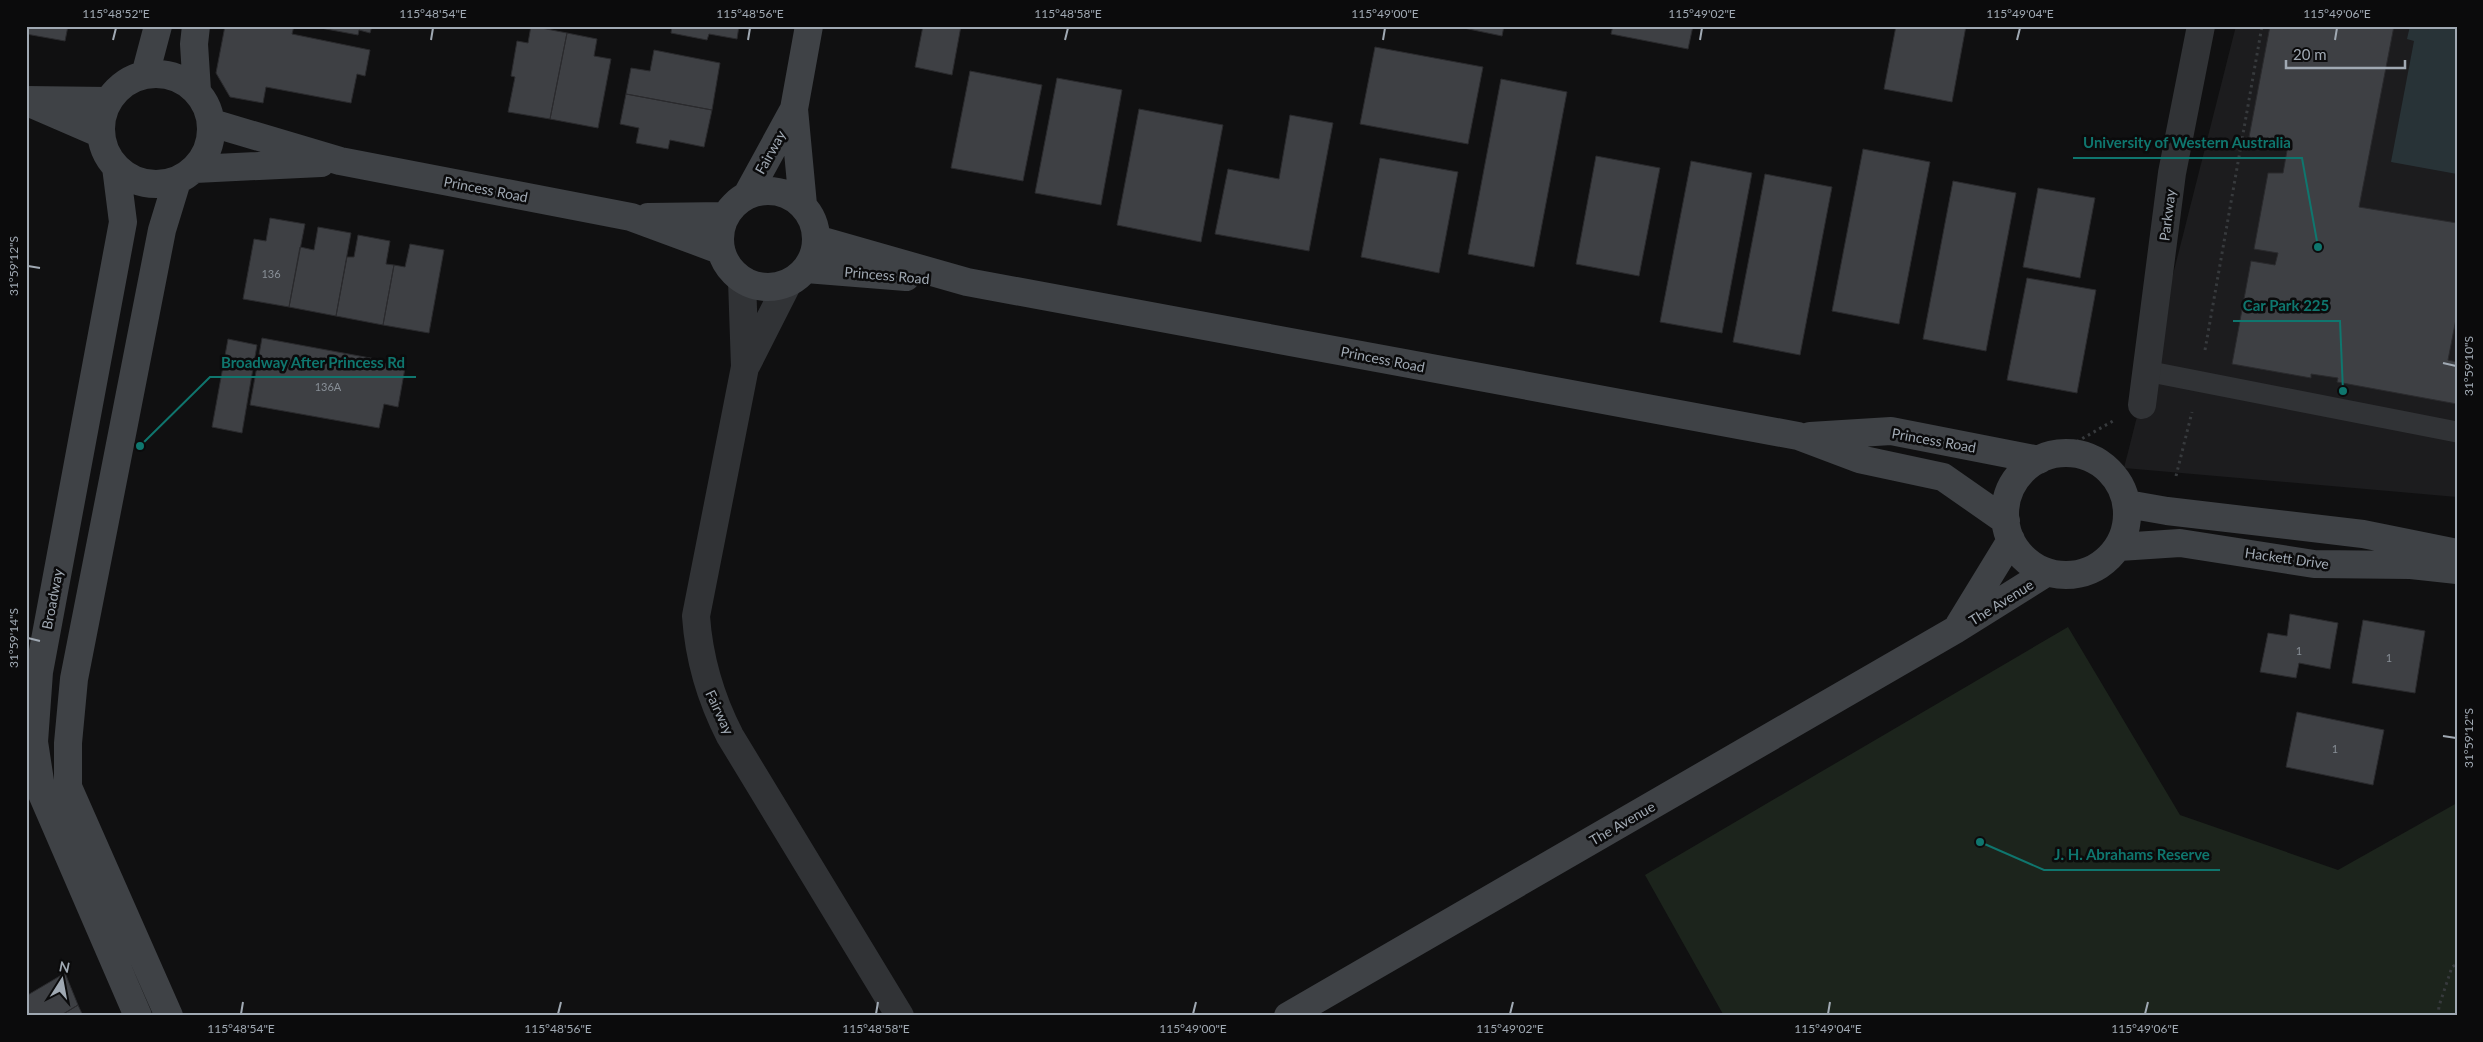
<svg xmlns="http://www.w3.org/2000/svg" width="2483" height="1042" viewBox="0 0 2483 1042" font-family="Lato,sans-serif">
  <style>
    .built { fill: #1c1c1e }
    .green { fill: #1c241c }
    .water { fill: #283337 }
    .building { fill: #3e4044; stroke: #2a2a2d }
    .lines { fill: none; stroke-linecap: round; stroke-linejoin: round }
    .path { stroke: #373a3d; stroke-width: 3; stroke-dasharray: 2.5 4; stroke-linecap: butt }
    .lane { stroke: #313336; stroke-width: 21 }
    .street { stroke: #313336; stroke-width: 28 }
    .secondary { stroke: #3f4246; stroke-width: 28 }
    .ticks { fill: none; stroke: #a0a9b3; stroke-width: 2 }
    .labels { text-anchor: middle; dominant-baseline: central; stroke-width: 5; stroke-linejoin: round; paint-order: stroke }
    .number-label { font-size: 11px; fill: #888f97 }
    .street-label { font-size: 14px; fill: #a0a9b3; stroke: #0b0b0c }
    .leader { fill: none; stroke: #0f766e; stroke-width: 2 }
    .callout-dot { fill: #0f766e; stroke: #0b0b0c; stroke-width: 2 }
    .callout-label { font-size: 15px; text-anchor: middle; font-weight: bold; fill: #0f766e; stroke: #0b0b0c; stroke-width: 5; stroke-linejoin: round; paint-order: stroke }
    .neatline { fill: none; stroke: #a0a9b3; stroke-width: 2 }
    .ticks-label { font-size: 12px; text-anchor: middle; fill: #a0a9b3 }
  </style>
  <rect width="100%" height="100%" fill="#101011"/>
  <path class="built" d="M2236 26H2457V497L2124 468Z"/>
  <path class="green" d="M2068 627 2180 815 2338 870 2457 803V1016H1724L1645 875Z"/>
  <path class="water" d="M2410 26H2457V174L2391 162 2414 41 2407 39Z"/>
  <path class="building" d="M26 26H68L65 41 26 34Z
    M225 26H294L292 34 370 50 365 76 357 74 351 103 266 87 263 103 230 97 216 73Z
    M310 26H372L370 33 359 30 358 35Z
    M531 26 567 33 550 119 508 112 515 77 511 76 517 41 528 43Z
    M672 26H739L737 39 709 34 707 40 671 33Z
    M923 26H961L952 75 915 67Z
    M1454 26H1504L1502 36Z
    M1613 26H1693L1688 49 1611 34Z
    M1896 26H1966L1952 102 1884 89Z
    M2270 26H2394L2359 207 2457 223V314L2448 360 2457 362V404L2337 382 2338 378 2311 374V378L2232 364 2251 261 2275 265 2278 253 2254 249 2268 173H2283L2288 145 2249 137Z
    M567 33 597 39 594 56 611 59 598 128 550 119Z
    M1375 47 1483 67 1468 144 1360 124Z
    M654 50 720 63 712 110 626 94 631 68 650 71Z
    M970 71 1042 85 1023 181 951 168Z
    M1057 78 1122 90 1101 205 1035 193Z
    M1501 79 1567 92 1534 267 1468 254Z
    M626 94 712 110 704 147 670 140 668 149 636 143 639 128 620 124Z
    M1139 109 1223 125 1201 242 1117 225Z
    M1290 115 1333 123 1309 251 1215 234 1228 169 1279 179Z
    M1863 149 1930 162 1899 324 1832 311Z
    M1596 156 1660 168 1639 276 1576 264Z
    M1380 158 1458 172 1439 273 1361 257Z
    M1691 161 1752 173 1722 333 1660 322Z
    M1765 174 1832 187 1800 355 1733 342Z
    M1953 181 2016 193 1986 351 1923 339Z
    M2038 188 2095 198 2080 278 2023 267Z
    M270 218 305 224 289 307 243 299 254 239 266 241Z
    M318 227 351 233 336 316 289 307 300 247 314 250Z
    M358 235 390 241 386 264 394 265 383 325 336 316 347 257H354Z
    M410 244 444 250 429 333 383 325 394 265 405 267Z
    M2027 278 2096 290 2077 393 2007 380Z
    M262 338 381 360V363L405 368 398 407 384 404 379 428 250 405Z
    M228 339 257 345 242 433 212 427Z
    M2290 614 2338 623 2330 669 2299 663 2296 678 2260 672 2268 633 2287 636Z
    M2363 620 2425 631 2415 693 2352 683Z
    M2297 712 2384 730 2373 785 2286 767Z
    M65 973 78 1005 60 1016H26V996Z
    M78 1005 83 1016H60Z"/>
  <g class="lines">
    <path class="path" d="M2205 350 2262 26
      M2071 445 2113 421
      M2176 476 2192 412
      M2438 1016 2439 1006 2452 967 2457 964"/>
    <path class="lane" d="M2146 371 2457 432"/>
    <path class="street" d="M742 280 745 367 696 616C699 660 710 697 730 736L900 1016
      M747 364 788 283
      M2142 405 2172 173 2201 26"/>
    <path class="secondary" d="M196 26 194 44 197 91
      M101 129a55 55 0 1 1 110 0a55 55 0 1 1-110 0Z
      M145 75 158 26
      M26 100 108 101
      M34 105 101 134
      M212 123 340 161 631 217 720 250
      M116 167 123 222 39 672 34 742 42 794 138 1016
      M195 169 321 163
      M720 239a48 48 0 1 1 96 0a48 48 0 1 1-96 0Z
      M747 195 794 109
      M803 205 794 109 809 26
      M648 217 725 216
      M816 239 967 282 1798 436 1859 459 1943 477 2006 521
      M806 269 906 277
      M1810 436 1891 431 2039 460
      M2005 514a61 61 0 1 1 122 0a61 61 0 1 1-122 0Z
      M2127 504 2167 511 2363 534 2457 553
      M2119 547 2180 543 2314 564 2411 565 2457 570
      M1959 625 2011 540
      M169 1016 68 787V743L74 679 162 230 177 181
      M1288 1016 1955 630 2046 573"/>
  </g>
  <path class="ticks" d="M113 40 116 28M431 40 433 28M748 40 750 28M1065 40 1068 28M1383 40 1385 28M1700 40 1702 28M2017 40 2020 28M2335 40 2337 28M28 266 40 268M2443 363 2456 366M28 638 40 641M2443 736 2456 738M241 1014 243 1002M558 1014 561 1002M876 1014 878 1002M1193 1014 1196 1002M1510 1014 1513 1002M1828 1014 1830 1002M2145 1014 2148 1002"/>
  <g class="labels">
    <g class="number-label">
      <text x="271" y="273">136</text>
      <text x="328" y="386">136A</text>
      <text x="2299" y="650">1</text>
      <text x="2389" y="657">1</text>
      <text x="2335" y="748">1</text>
    </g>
    <g class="street-label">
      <text transform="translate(770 152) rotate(-61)">Fairway</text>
      <text transform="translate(486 189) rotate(11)">Princess Road</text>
      <text transform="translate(2167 215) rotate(-83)">Parkway</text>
      <text transform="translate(887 275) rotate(5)">Princess Road</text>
      <text transform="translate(1383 359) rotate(11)">Princess Road</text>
      <text transform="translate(1934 440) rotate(10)">Princess Road</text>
      <text transform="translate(2287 558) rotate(8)">Hackett Drive</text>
      <text transform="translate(52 599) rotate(-79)">Broadway</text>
      <text transform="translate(2001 602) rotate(-32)">The Avenue</text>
      <text transform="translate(720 712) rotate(65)">Fairway</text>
      <text transform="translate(1622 823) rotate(-30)">The Avenue</text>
    </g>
  </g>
  <path class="leader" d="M2318 247L2302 158H2073M2343 391L2340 321H2233M140 446L210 377H416M1980 842L2044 870H2220"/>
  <g class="callout-dot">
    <circle cx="2318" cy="247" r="5"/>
    <circle cx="2343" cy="391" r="5"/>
    <circle cx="140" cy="446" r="5"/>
    <circle cx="1980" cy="842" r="5"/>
  </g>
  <g class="callout-label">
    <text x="2187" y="148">University of Western Australia</text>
    <text x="2286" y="311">Car Park 225</text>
    <text x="313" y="368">Broadway After Princess Rd</text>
    <text x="2132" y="860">J. H. Abrahams Reserve</text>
  </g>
  <rect width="2483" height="1042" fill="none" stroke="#0b0b0c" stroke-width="55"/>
  <g transform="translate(62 980) rotate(11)" stroke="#0b0b0c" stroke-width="4" paint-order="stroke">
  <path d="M0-4L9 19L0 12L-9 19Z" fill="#a0a9b3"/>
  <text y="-8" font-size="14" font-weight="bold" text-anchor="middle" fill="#a0a9b3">N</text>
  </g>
  <path d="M2286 60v8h119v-8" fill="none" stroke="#a0a9b3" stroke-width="2.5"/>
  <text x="2293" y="60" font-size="15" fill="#a0a9b3" stroke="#0b0b0c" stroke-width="4" paint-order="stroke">20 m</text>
  <rect x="28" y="28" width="2428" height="986" class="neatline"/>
  <g class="ticks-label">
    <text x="116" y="18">115°48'52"E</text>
    <text x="433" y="18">115°48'54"E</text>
    <text x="750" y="18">115°48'56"E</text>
    <text x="1068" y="18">115°48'58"E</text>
    <text x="1385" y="18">115°49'00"E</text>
    <text x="1702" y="18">115°49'02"E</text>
    <text x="2020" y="18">115°49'04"E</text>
    <text x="2337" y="18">115°49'06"E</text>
    <text transform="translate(14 266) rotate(-90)" y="4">31°59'12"S</text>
    <text transform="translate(2469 366) rotate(-90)" y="4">31°59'10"S</text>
    <text transform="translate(14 638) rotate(-90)" y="4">31°59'14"S</text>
    <text transform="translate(2469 738) rotate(-90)" y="4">31°59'12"S</text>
    <text x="241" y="1033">115°48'54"E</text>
    <text x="558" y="1033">115°48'56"E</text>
    <text x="876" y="1033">115°48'58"E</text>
    <text x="1193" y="1033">115°49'00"E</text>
    <text x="1510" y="1033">115°49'02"E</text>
    <text x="1828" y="1033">115°49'04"E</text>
    <text x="2145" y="1033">115°49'06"E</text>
  </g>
</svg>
